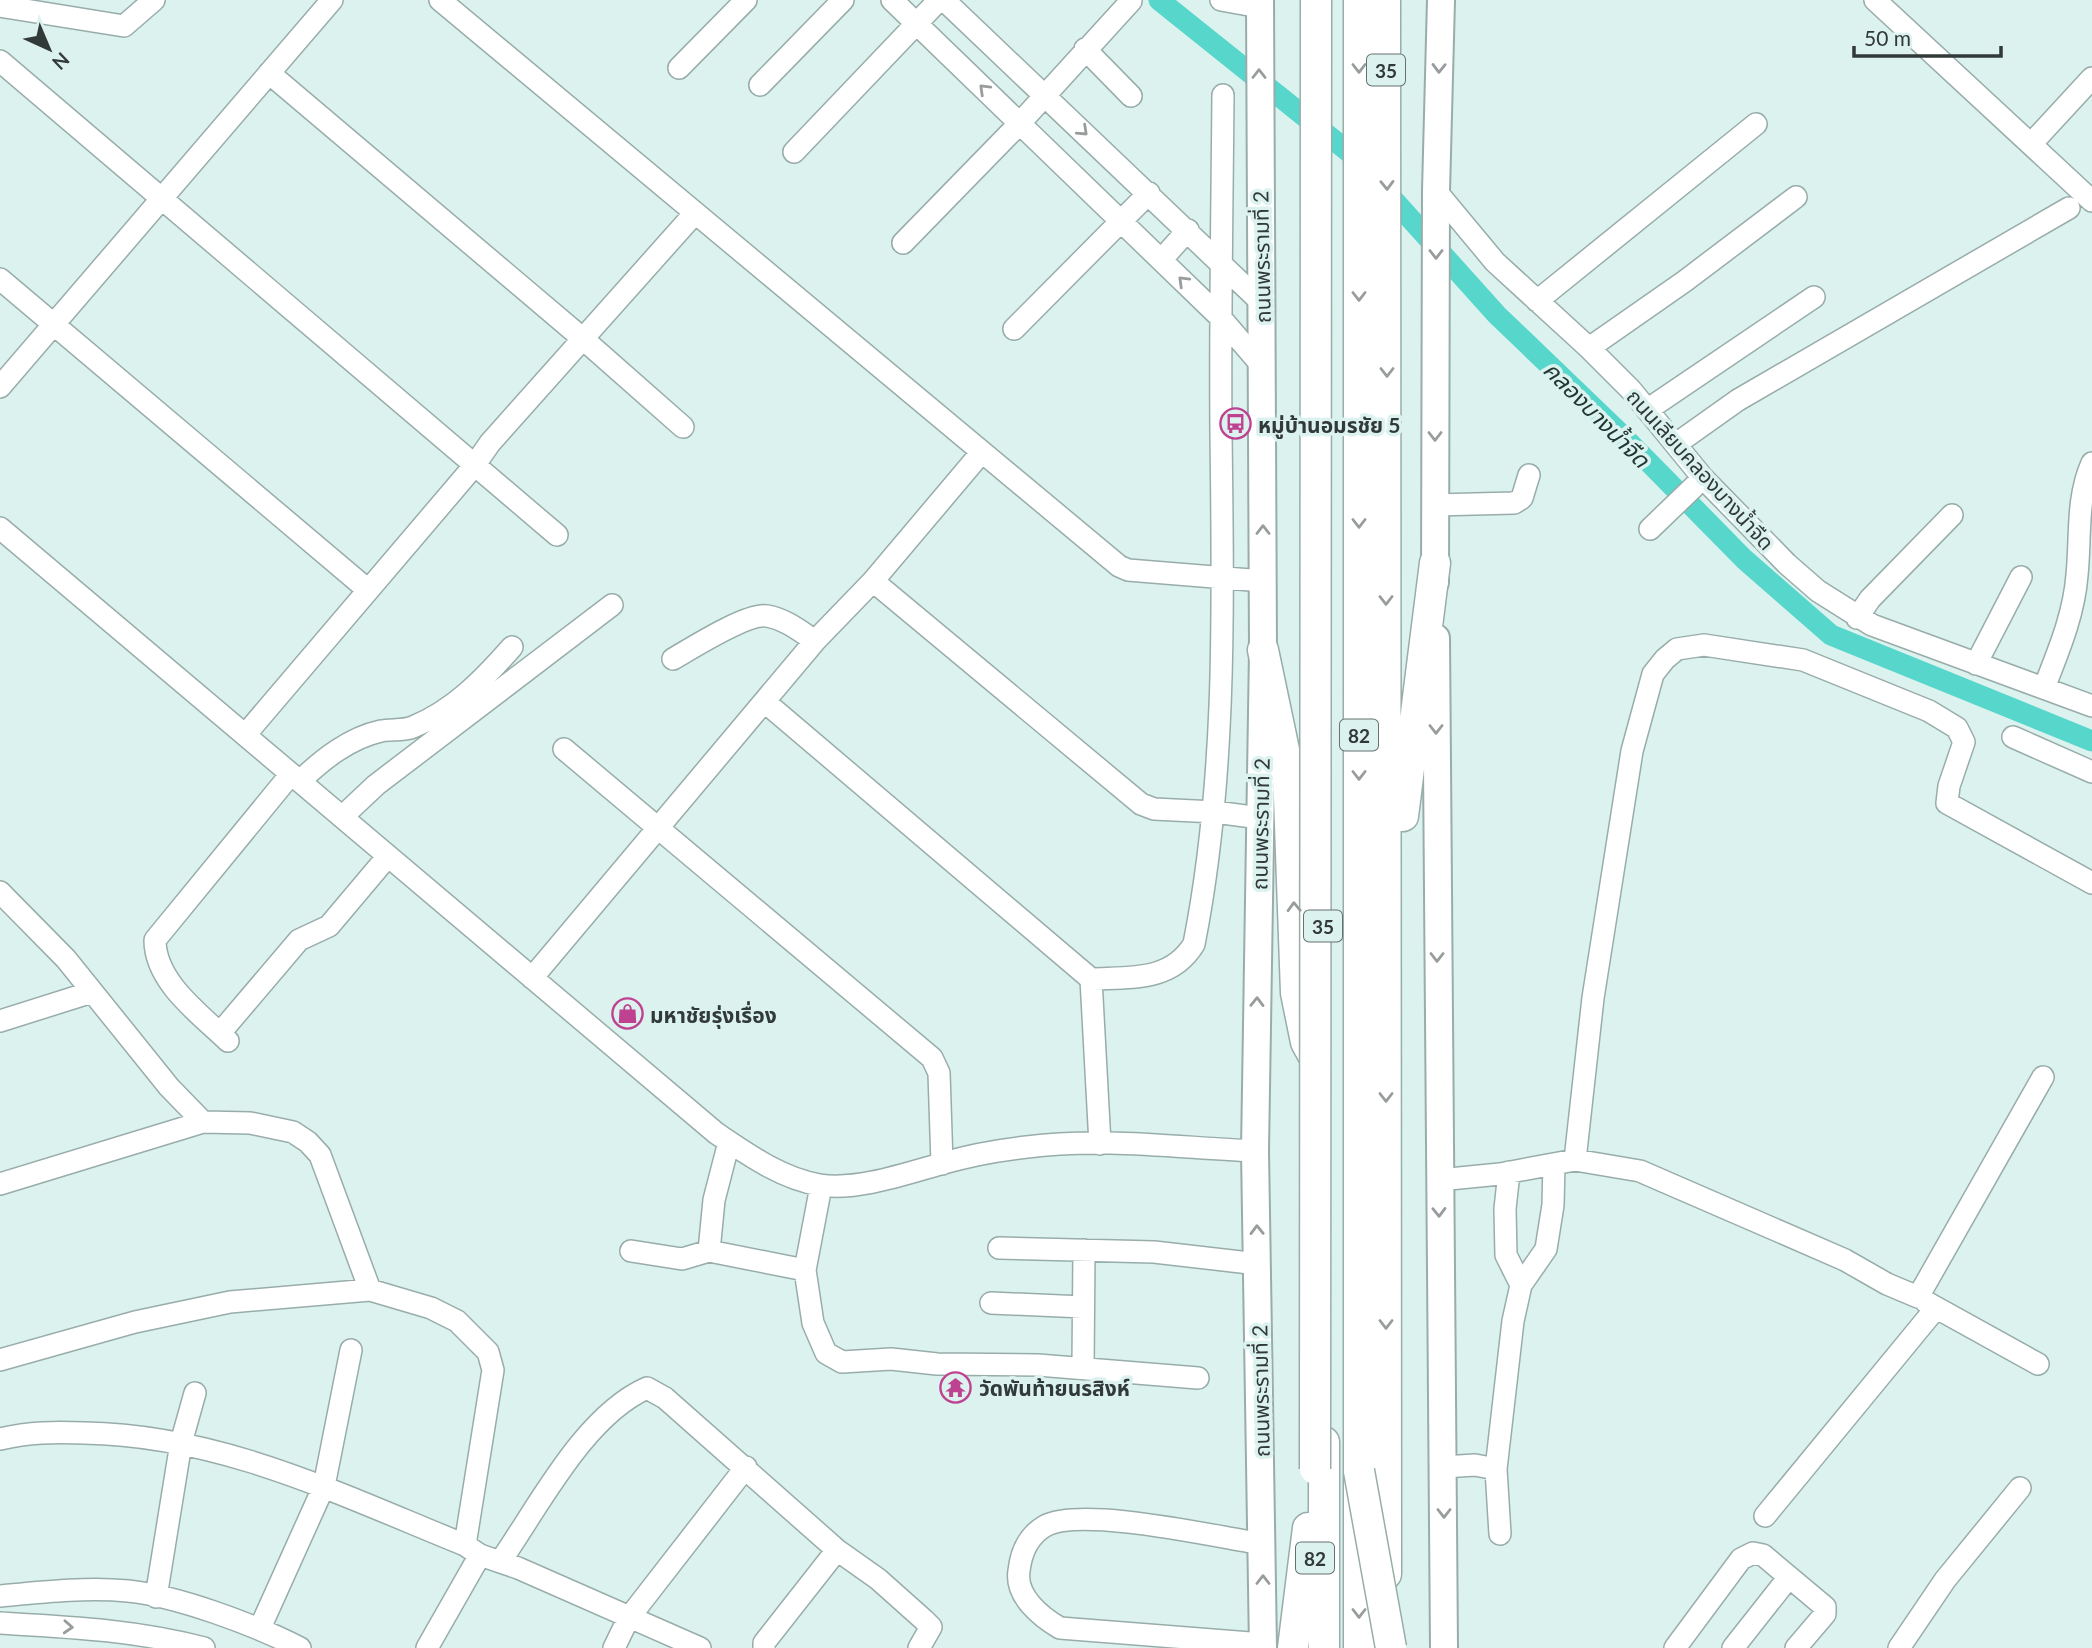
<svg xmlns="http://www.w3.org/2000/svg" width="2092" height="1648" viewBox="0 0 2092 1648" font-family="Lato,'Noto Sans Thai',sans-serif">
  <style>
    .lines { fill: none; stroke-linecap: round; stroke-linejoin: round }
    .canal { stroke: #57d6cb; stroke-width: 21 }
    .minor-casing { stroke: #98adaa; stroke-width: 24 }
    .major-casing { stroke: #98adaa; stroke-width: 30 }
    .highway-casing { stroke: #98adaa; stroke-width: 33 }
    .minor { stroke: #fff; stroke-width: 21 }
    .major { stroke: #fff; stroke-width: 26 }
    .highway { stroke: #fff; stroke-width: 30 }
    .highway-bridge-casing { stroke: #98adaa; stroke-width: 33; stroke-linecap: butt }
    .highway-bridge { stroke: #fff; stroke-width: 30 }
    .oneway { stroke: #989c9c }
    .labels { text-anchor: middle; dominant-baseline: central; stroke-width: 7; stroke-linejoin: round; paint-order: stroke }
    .shield { fill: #dcf2ef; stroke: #657170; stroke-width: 2 }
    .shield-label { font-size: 19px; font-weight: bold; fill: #323a39 }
    .street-label { font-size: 21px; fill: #323a39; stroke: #dcf2ef }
    .poi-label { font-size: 21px; font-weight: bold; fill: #323a39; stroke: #dcf2ef; text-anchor: start }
    .water-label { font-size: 23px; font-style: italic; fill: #203734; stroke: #dcf2ef }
  </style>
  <rect width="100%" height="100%" fill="#dcf2ef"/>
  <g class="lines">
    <path class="canal" d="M1159 0 1355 157 1497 315 1620 433 1744 559 1831 635 2092 741"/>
    <defs>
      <path id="minor" d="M440 0 1119 566 1128 570 1263 581
        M892 0 1220 317 1263 367
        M944 0 1262 303
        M1221 0 1260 7
        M1875 0 2092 201
        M0 6 124 26 154 0
        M1085 49 1131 96
        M0 61 557 535
        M679 68 746 0
        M269 73 582 338 683 427
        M760 85 843 0
        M2031 144 2092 78
        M794 152 939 0
        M1436 191 1495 262 1589 348 1631 390 1703 478 1787 564 1818 591 1872 625 2092 706
        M903 243 1020 123 1131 1
        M1162 259 1188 230
        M0 279 368 590
        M1537 301 1756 124
        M1014 329 1149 193
        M1589 348 1685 281 1796 197
        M0 387 332 0
        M1647 410 1814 297
        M1676 444 1738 400 2069 208
        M1435 505 1514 503 1522 498 1529 475
        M0 528 716 1133C747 1154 782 1179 820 1185 857 1191 908 1173 944 1163 971 1155 1000 1150 1027 1147 1102 1137 1180 1148 1255 1151
        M1650 529 1703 478
        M873 581 1141 804 1154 809 1215 812 1260 818
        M1857 618 1870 599 1952 515
        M673 659C692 648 747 613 767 616 785 619 800 631 815 641
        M1976 664 2021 577
        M2044 688C2058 652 2074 615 2077 575 2081 536 2076 499 2092 463
        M765 702 1091 979 1100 1144
        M245 735 474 466 490 443 695 213
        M2013 737 2092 772
        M564 749 932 1058 939 1073 942 1164
        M300 781C322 760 349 738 381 731 391 729 403 731 413 727 454 710 483 680 512 647
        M342 817 376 785 612 605
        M0 892 66 959 169 1087 203 1122
        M532 978 815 641 873 581 981 453
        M1091 979C1130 977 1171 982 1194 944 1227 777 1223 604 1221 433 1220 321 1222 208 1223 95
        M0 1021 92 992
        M220 1033 299 940 329 926 388 856
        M228 1041C200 1014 155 982 155 940L291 774
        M729 1142 714 1200 709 1251 805 1270 813 1323 826 1353 842 1362 891 1359 937 1364 1038 1365 1198 1378
        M1575 1160 1593 998 1632 751 1653 674 1665 659 1677 649 1704 645 1803 660 1929 711 1957 728 1964 742 1949 786 1947 803 2092 883
        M1509 1172 1505 1209 1506 1255 1521 1285
        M1439 1180 1500 1174 1575 1160 1640 1171 1845 1260 1887 1284 1918 1297 2043 1077
        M0 1184 203 1122 250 1123 293 1132 308 1142 320 1155 370 1290
        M999 1248 1154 1252 1258 1264
        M631 1251 682 1259 709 1251
        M805 1270 821 1186
        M1926 1302 2038 1364
        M991 1303 1083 1307
        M0 1360 135 1322 230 1302 370 1290 431 1308 457 1321 488 1352 493 1370 465 1545
        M1083 1368 1084 1250
        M0 1439C29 1432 55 1432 84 1433 221 1435 341 1495 465 1545L480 1555 518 1568 700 1648
        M1443 1467 1475 1465 1496 1469 1513 1321 1521 1285 1546 1249 1553 1205 1554 1164
        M1496 1469 1500 1534
        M1765 1516 1936 1308
        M500 1562C539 1506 584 1416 647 1388L665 1398 837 1550 878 1579 924 1620 931 1627 919 1648
        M0 1596C42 1592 86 1587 128 1591 178 1596 255 1625 300 1648
        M156 1597 181 1443 195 1393
        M0 1623C69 1627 136 1630 204 1648
        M260 1628 324 1486 351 1350
        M1263 1644 1060 1628C1041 1617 1015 1596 1019 1571 1021 1552 1028 1536 1045 1526 1082 1506 1217 1537 1263 1544
        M427 1648 480 1555
        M614 1648 628 1619 746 1467
        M764 1648V1643L837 1550
        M1675 1648 1741 1559 1753 1553 1763 1555 1825 1607V1614L1796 1648
        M1733 1648 1789 1577
        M1899 1648 1945 1580 2020 1488"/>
      <path id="major" d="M1260 0 1263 650 1255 1151 1263 1648
        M1435 582 1436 191 1441 0
        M1436 638 1444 1648"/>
      <path id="highway" d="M1385 0 1386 1574
        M1263 650 1288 769 1296 993 1306 1042 1312 1053
        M1403 816 1435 563
        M1293 1648 1308 1528
        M1324 1648V1442
        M1359 1648V0"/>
    </defs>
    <use href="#minor" class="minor-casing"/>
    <use href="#major" class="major-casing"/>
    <use href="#highway" class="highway-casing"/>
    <use href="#minor" class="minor"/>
    <use href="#major" class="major"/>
    <use href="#highway" class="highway"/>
    <defs>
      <path id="highway-bridge" d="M1315 1469 1316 0
        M1359 1471 1391 1648"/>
    </defs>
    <use href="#highway-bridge" class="highway-bridge-casing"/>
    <use href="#highway-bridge" class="highway-bridge"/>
  </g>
  <defs><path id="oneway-chevron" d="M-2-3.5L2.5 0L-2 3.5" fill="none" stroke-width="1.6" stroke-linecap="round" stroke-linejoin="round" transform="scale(1.75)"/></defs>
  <g class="oneway">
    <use href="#oneway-chevron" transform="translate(1359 68) rotate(90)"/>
    <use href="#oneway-chevron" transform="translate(1439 68) rotate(91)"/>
    <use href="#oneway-chevron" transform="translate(1259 74) rotate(-90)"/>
    <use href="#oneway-chevron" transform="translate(984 89) rotate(-136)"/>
    <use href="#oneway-chevron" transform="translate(1083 131) rotate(43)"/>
    <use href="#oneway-chevron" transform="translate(1387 185) rotate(89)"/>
    <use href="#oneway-chevron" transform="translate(1436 254) rotate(90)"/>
    <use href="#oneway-chevron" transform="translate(1183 281) rotate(-136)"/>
    <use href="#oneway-chevron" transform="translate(1359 296) rotate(90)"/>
    <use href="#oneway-chevron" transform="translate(1387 372) rotate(90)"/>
    <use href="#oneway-chevron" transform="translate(1435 436) rotate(90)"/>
    <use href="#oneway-chevron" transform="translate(1359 523) rotate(90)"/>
    <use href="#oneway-chevron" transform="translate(1263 530) rotate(-90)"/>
    <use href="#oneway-chevron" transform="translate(1386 600) rotate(90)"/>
    <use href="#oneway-chevron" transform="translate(1436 729) rotate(90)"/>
    <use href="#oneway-chevron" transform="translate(1359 775) rotate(90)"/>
    <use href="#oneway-chevron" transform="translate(1294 907) rotate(-92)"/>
    <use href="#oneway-chevron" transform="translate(1437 957) rotate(90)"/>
    <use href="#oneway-chevron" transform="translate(1257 1002) rotate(-89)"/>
    <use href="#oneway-chevron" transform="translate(1386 1097) rotate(90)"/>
    <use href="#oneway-chevron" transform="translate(1439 1212) rotate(89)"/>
    <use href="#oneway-chevron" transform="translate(1257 1230) rotate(-91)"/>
    <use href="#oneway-chevron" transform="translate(1386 1324) rotate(90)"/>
    <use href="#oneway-chevron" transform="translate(1444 1513) rotate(90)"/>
    <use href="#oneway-chevron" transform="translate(1263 1580) rotate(-90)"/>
    <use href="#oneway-chevron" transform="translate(1359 1613) rotate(90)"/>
    <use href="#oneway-chevron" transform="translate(68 1627) rotate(3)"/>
  </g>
  <defs>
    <symbol id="bus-ring" viewBox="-11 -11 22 22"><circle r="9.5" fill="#dcf2ef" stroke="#bf4291" stroke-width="1.5"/><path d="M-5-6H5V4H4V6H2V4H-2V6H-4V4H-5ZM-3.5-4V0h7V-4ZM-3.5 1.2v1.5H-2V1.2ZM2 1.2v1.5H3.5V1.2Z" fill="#bf4291"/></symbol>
    <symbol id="shop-ring" viewBox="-11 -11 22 22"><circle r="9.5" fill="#dcf2ef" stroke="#bf4291" stroke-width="1.5"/><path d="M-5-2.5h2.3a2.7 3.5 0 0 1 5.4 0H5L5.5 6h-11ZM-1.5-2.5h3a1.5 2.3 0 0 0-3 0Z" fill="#bf4291"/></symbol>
    <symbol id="temple-ring" viewBox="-11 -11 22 22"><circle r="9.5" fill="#dcf2ef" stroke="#bf4291" stroke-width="1.5"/><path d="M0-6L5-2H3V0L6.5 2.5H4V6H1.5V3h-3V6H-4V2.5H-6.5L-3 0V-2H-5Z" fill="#bf4291"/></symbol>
  </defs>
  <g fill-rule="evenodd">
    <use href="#bus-ring" x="1218" y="406" width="35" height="35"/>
    <use href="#shop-ring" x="610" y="996" width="35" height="35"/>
    <use href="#temple-ring" x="938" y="1370" width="35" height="35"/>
  </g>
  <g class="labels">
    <g class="shield">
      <rect x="1367" y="54.5" width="38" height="31" rx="5"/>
      <rect x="1340" y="719.5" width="38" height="31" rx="5"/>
      <rect x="1304" y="910.5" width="38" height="31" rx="5"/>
      <rect x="1296" y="1542.5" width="38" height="31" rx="5"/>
    </g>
    <g class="shield-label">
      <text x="1386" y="70">35</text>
      <text x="1359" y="735">82</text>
      <text x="1323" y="926">35</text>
      <text x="1315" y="1558">82</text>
    </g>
    <g class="street-label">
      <text transform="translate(1261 257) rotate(-91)">ถนนพระรามที่ 2</text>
      <text transform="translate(1701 469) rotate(48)">ถนนเลียบคลองบางน้ำจืด</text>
      <text transform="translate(1260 824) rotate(-89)">ถนนพระรามที่ 2</text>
      <text transform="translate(1260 1391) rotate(-91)">ถนนพระรามที่ 2</text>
    </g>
    <g class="poi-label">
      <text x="1258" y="424">หมู่บ้านอมรชัย 5</text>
      <text x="650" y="1014">มหาชัยรุ่งเรื่อง</text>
      <text x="979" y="1387">วัดพันท้ายนรสิงห์</text>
    </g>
    <g class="water-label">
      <text transform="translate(1597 414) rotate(45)">คลองบางน้ำจืด</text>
    </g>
  </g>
  <g transform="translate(49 49) rotate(136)" stroke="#dcf2ef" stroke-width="5" paint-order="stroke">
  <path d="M0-5L12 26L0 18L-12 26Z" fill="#323a39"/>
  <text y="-10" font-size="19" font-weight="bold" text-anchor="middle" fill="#323a39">N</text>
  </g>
  <path d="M1854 46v10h147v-10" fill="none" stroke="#323a39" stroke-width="3.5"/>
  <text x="1864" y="46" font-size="21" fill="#323a39" stroke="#dcf2ef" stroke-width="5" paint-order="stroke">50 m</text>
</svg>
